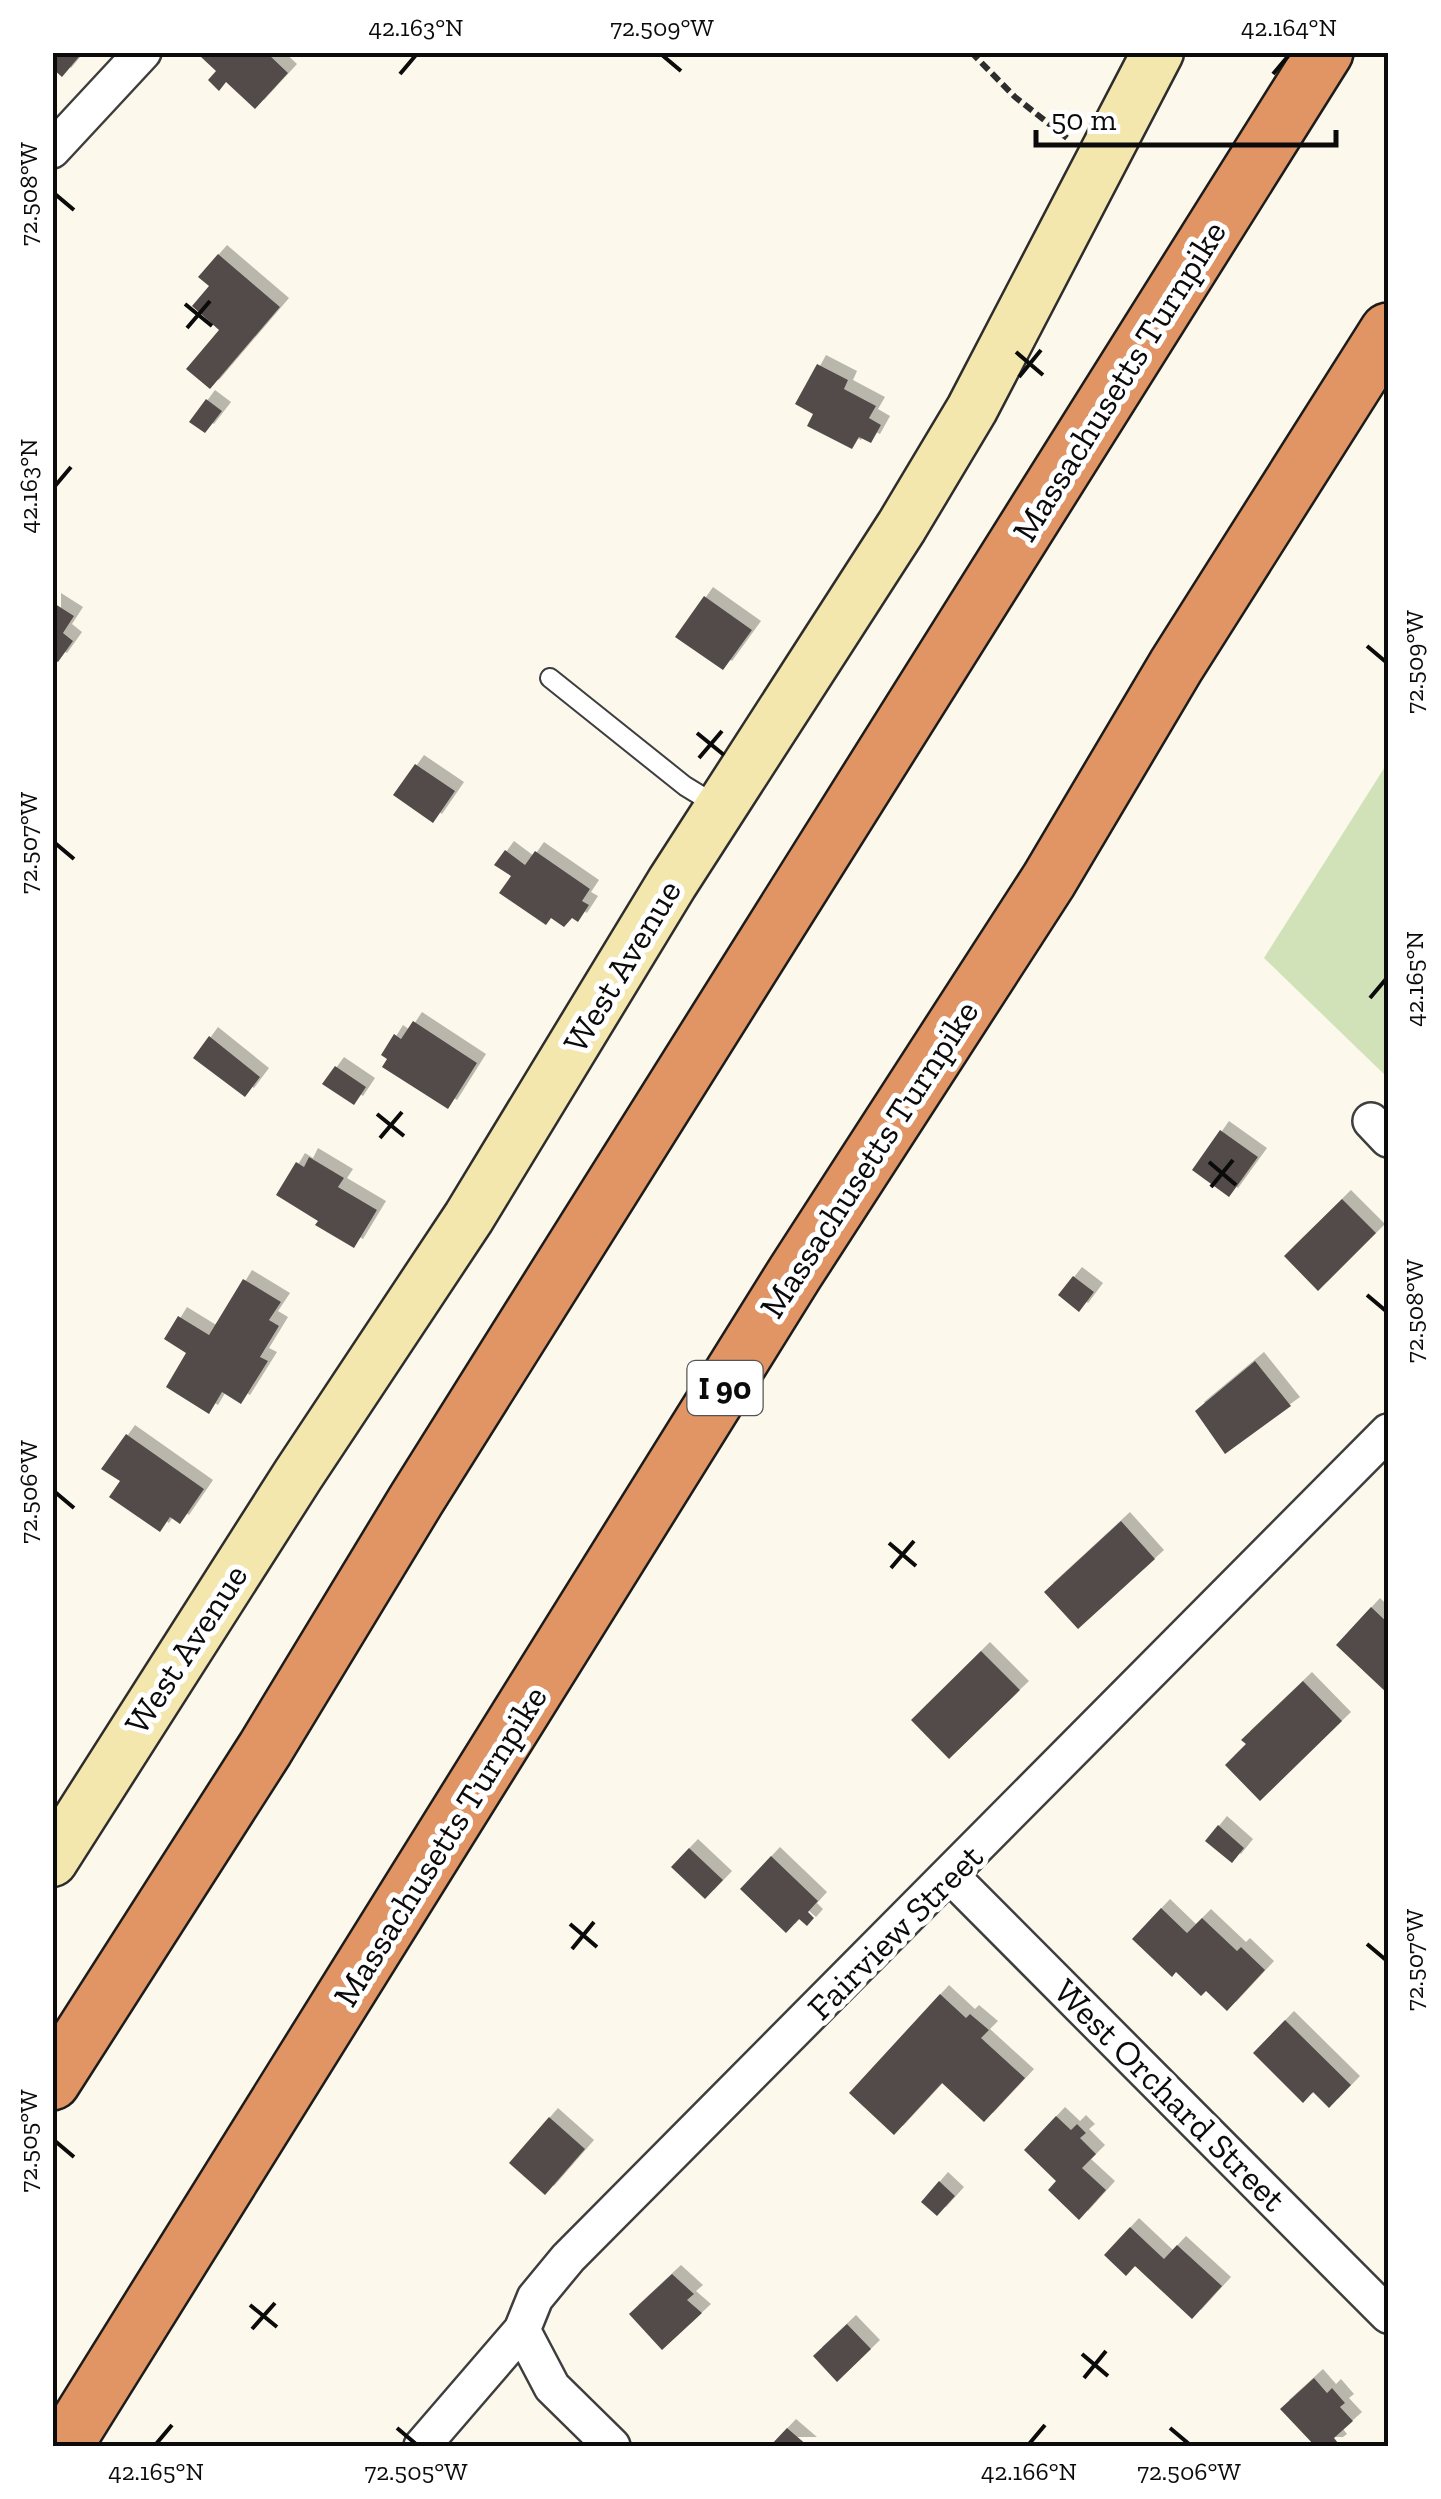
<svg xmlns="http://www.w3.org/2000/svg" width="1441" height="2499" viewBox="0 0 1441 2499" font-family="'Zilla Slab',serif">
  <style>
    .green { fill: #d1e2b9 }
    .building { fill: #524b49; filter: url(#shadow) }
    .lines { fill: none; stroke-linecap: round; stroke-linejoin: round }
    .service-casing { stroke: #3e3e3e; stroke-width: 22 }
    .minor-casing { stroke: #3e3e3e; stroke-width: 40 }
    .secondary-casing { stroke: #2d2d2d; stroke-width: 55 }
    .motorway-casing { stroke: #1c1c1c; stroke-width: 60 }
    .path { stroke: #2d2d2d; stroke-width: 6; stroke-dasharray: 10 5; stroke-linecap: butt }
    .service { stroke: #fff; stroke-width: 18 }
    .minor { stroke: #fff; stroke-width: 35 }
    .secondary { stroke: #f4e7ae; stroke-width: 50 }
    .motorway { stroke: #e19464; stroke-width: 55 }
    .ticks { fill: none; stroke: #0b0b0b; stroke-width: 4 }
    .labels { text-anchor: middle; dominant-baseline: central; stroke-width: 10; stroke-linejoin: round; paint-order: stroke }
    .shield { fill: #fff; stroke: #545454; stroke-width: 2.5 }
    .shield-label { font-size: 32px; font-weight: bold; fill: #0b0b0b }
    .street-label { font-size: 35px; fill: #0b0b0b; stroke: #fff }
    .neatline { fill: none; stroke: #0b0b0b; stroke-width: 4 }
    .ticks-label { font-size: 25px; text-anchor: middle; fill: #0b0b0b }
  </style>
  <defs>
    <filter id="shadow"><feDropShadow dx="9" dy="-9" stdDeviation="0" flood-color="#0004"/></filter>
  </defs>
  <rect width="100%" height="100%" fill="#fcf8eb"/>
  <path class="green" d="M1388 762V1078L1264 958Z"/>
  <path class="building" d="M52 52H83L62 77 52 68Z
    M205 52H266L288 73 255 109 226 82 219 91 208 80 216 71 201 57Z
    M218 254 280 307 210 389 186 369 219 330 192 306 209 286 198 277Z
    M817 364 848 380 844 389 876 406 869 418 881 425 871 443 859 437 852 449 807 426 813 414 795 404Z
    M206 399 222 411 205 433 189 422Z
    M704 596 752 630 723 670 675 637Z
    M52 602 74 616 63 633 73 641 58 662 52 659Z
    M415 764 455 791 433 823 393 795Z
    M505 850 525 865 535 851 590 889 582 901 589 905 578 922 572 918 564 927 551 918 546 925 499 893 511 876 494 865Z
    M413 1021 477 1063 448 1109 382 1067 387 1059 381 1055 394 1034 401 1039Z
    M209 1036 260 1077 245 1097 193 1058Z
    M335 1066 366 1087 354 1105 322 1084Z
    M1220 1130 1258 1157 1229 1197 1192 1170Z
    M309 1157 344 1178 338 1187 377 1210 354 1248 315 1225 318 1221 276 1195 296 1162 304 1167Z
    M1342 1199 1376 1233 1318 1291 1284 1256Z
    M1073 1276 1094 1292 1079 1312 1058 1295Z
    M243 1279 281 1302 269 1320 279 1326 260 1357 268 1361 241 1404 222 1392 209 1414 166 1387 186 1353 164 1339 178 1316 209 1335Z
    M1255 1361 1291 1406 1225 1454 1195 1411Z
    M126 1434 204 1489 180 1524 170 1517 160 1532 109 1497 120 1481 101 1469Z
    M1121 1521 1155 1559 1078 1629 1044 1592Z
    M1371 1607 1388 1623V1694L1336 1645Z
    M981 1651 1020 1690 949 1759 911 1720Z
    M1303 1681 1342 1721 1260 1801 1225 1765 1246 1744 1241 1740Z
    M1218 1825 1244 1848 1232 1863 1205 1841Z
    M689 1848 723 1880 705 1899 671 1867Z
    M771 1856 818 1901 808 1912 814 1918 807 1926 799 1919 786 1933 740 1889Z
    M1161 1908 1187 1933 1202 1918 1237 1951 1241 1947 1265 1970 1227 2011 1206 1991 1201 1996 1176 1972 1172 1977 1132 1939Z
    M940 1994 966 2018 970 2014 989 2030 981 2038 1025 2078 984 2122 942 2083 894 2135 849 2093Z
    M1285 2020 1351 2085 1329 2108 1313 2092 1303 2103 1253 2053Z
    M1056 2116 1071 2130 1077 2124 1086 2133 1080 2138 1096 2154 1082 2168 1106 2190 1079 2220 1048 2190 1056 2181 1024 2150Z
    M549 2117 585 2149 545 2195 509 2163Z
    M939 2181 955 2196 937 2216 921 2202Z
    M1130 2227 1164 2259 1177 2245 1222 2286 1192 2319 1135 2266 1126 2276 1104 2255Z
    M672 2274 694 2294 687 2300 702 2313 662 2350 629 2314Z
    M847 2324 871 2349 837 2382 813 2356Z
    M1314 2378 1327 2393 1332 2388 1345 2403 1340 2407 1353 2421 1334 2438 1338 2443 1334 2446H1315L1280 2409Z
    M787 2428 808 2446H770Z"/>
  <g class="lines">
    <defs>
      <path id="service" d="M550 678 685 786 716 805"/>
      <path id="minor" d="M52 150 143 52
        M1371 1121 1388 1139
        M951 1876 1388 2315
        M522 2330 552 2387 612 2446
        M422 2446 522 2330 535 2298 568 2258 1388 1432"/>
      <path id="secondary" d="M52 1861 298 1475 469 1217 672 883 902 526 972 409 1158 52"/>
      <path id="motorway" d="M52 2082 265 1749 416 1500 1325 52
        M64 2446 795 1273 1049 880 1176 666 1388 331"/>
    </defs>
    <use href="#service" class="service-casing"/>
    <use href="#minor" class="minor-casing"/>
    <use href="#secondary" class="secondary-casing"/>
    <use href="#motorway" class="motorway-casing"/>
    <path class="path" d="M971 52 1015 97 1067 138"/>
    <use href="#service" class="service"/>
    <use href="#minor" class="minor"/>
    <use href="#secondary" class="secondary"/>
    <use href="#motorway" class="motorway"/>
  </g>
  <path class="ticks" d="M662 55 681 71M400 74 416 55M1273 74 1289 55M55 194 74 210M185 304 212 326M187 328 210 301M1016 352 1043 375M1019 377 1041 350M55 486 71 467M1367 646 1386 662M697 733 724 755M699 758 722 731M55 843 74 859M1370 998 1386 979M377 1114 404 1136M380 1138 402 1112M1209 1162 1236 1185M1211 1187 1233 1160M1367 1295 1386 1311M55 1492 74 1508M889 1543 916 1566M891 1568 914 1541M570 1924 597 1947M1367 1944 1386 1960M572 1949 594 1922M55 2141 74 2157M250 2305 277 2327M252 2329 275 2303M1082 2354 1108 2376M1084 2378 1106 2351M397 2428 416 2444M1170 2428 1189 2444M156 2444 172 2425M1029 2444 1045 2425"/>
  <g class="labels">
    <rect class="shield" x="687.5" y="1361" width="75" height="54" rx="8"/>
    <g class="shield-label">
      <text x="725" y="1388">I 90</text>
    </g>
    <g class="street-label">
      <text transform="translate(1119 381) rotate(-58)">Massachusetts Turnpike</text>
      <text transform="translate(622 966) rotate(-59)">West Avenue</text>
      <text transform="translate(869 1159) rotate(-57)">Massachusetts Turnpike</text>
      <text transform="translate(186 1649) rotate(-57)">West Avenue</text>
      <text transform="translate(440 1846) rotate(-58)">Massachusetts Turnpike</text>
      <text transform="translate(895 1932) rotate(-45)">Fairview Street</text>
      <text transform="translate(1170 2095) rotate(45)">West Orchard Street</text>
    </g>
  </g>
  <rect width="1441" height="2499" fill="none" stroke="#ffffff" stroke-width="110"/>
  <path d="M1036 130v15h300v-15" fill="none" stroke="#0b0b0b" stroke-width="5"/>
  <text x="1051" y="130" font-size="30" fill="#0b0b0b" stroke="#ffffff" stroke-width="8" paint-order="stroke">50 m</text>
  <rect x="55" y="55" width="1331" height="2389" class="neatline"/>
  <g class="ticks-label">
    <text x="416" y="36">42.163°N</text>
    <text x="662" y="36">72.509°W</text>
    <text x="1289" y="36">42.164°N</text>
    <text transform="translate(28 194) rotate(-90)" y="9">72.508°W</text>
    <text transform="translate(28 486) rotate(-90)" y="9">42.163°N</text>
    <text transform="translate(1414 662) rotate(-90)" y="9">72.509°W</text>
    <text transform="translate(28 843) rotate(-90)" y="9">72.507°W</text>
    <text transform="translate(1414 979) rotate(-90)" y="9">42.165°N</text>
    <text transform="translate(1414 1311) rotate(-90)" y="9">72.508°W</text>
    <text transform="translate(28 1492) rotate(-90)" y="9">72.506°W</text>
    <text transform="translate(1414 1960) rotate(-90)" y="9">72.507°W</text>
    <text transform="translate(28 2141) rotate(-90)" y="9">72.505°W</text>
    <text x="156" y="2480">42.165°N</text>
    <text x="416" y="2480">72.505°W</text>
    <text x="1029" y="2480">42.166°N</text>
    <text x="1189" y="2480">72.506°W</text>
  </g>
</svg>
